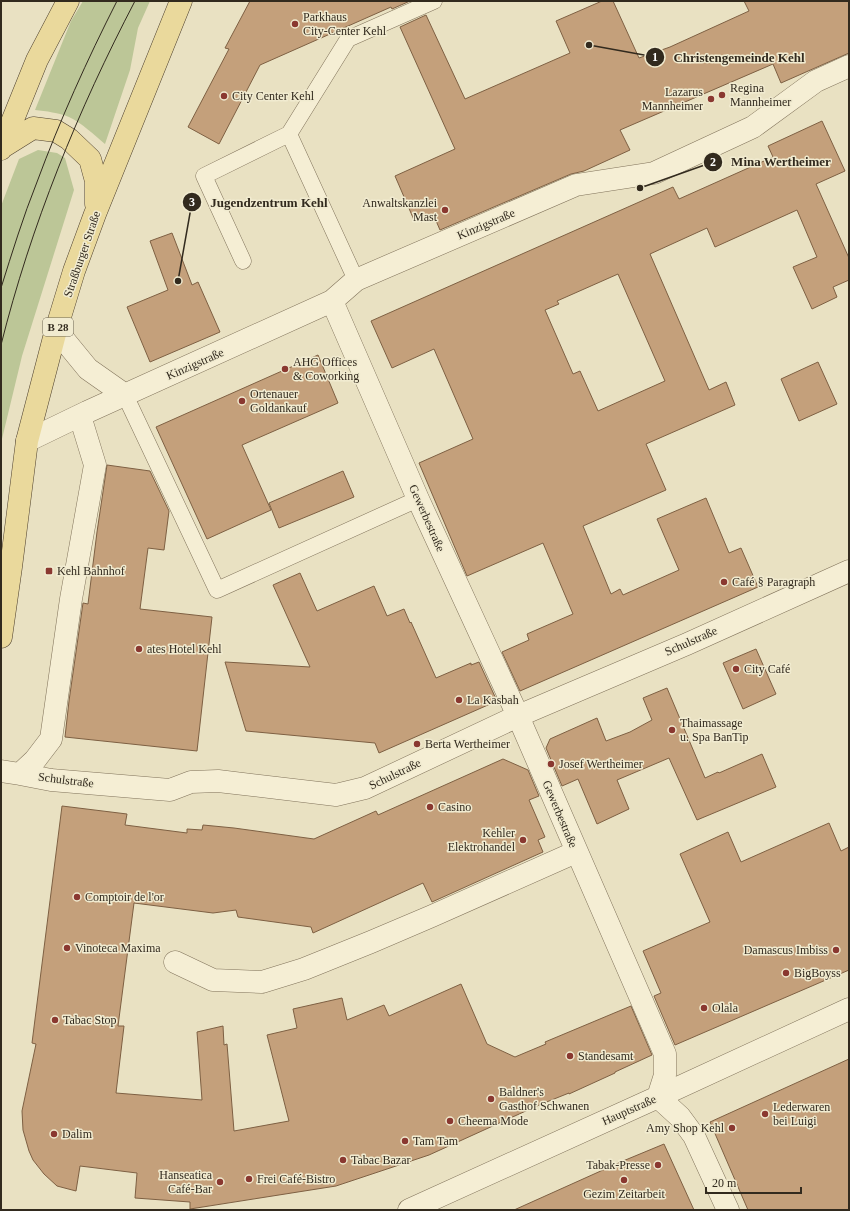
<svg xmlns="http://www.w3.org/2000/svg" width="850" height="1211" viewBox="0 0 850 1211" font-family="Georgia,serif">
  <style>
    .green { fill: #bcc697 }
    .building { fill: #c4a07b; stroke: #7e6043; fill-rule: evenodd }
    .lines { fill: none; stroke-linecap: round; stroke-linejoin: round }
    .service-casing { stroke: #81735b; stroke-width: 17 }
    .pedestrian-casing { stroke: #81735b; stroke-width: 23 }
    .minor-casing { stroke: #81735b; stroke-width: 23 }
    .primary-casing { stroke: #4f412f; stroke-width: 23 }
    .service { stroke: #f5eed4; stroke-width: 16 }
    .pedestrian { stroke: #f5eed4; stroke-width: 22 }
    .minor { stroke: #f5eed4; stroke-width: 22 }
    .primary { stroke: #ead99c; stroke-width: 22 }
    .tram { stroke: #322a1e; stroke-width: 1 }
    .poi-dot { fill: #8a3830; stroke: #f1ebd0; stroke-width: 1.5 }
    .labels { text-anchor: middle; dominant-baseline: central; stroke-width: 3; stroke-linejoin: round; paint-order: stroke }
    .shield { fill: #f1ebd0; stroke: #6b6453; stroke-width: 1 }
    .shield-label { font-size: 11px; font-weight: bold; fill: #322a1e }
    .poi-label { font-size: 12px; fill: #322a1e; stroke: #f1ebd0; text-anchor: start }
    .street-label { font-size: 12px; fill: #322a1e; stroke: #f1ebd0 }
    .leader { fill: none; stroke: #322a1e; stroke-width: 1.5 }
    .callout-dot { fill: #322a1e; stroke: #f1ebd0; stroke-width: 1.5 }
    .mark-label { font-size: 12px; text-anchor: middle; font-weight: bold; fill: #fff }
    .callout-label { font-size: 13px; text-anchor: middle; font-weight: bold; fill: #322a1e; stroke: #f1ebd0; stroke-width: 3; stroke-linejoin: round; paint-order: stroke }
  </style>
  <rect width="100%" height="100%" fill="#e9e1c2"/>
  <path class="green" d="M83 1H150L138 28 130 70 105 144C94 135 82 123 69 117 59 113 46 111 35 110L71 21Z
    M38 150 57 153 65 158 74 190 22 356 1 443V206L19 159Z"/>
  <path class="building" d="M250 1H410L392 9 391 7 260 65 219 144 188 127 229 49 225 48Z
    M602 1H613L639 58 670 47 749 11 744 1H849V53L781 83 773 64 620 130 630 150 584 171 571 174 440 230 434 216 421 222 419 217 414 220 395 176 455 149 400 27 426 15 465 99 570 53 556 21Z
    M822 121 845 171 816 184 849 258V280L833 287 837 297 812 309 793 267 817 257 797 210 715 247 707 228 650 254 709 390 726 382 735 405 646 444 666 490 583 526 611 594 620 589 623 595 679 570 657 519 706 498 729 553 741 548 758 587 520 691 502 652 529 640 527 634 573 614 543 543 467 576 419 463 473 439 434 349 392 368 371 321 673 187 679 199 773 157 768 146ZM618 274 665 381 598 411 580 371 573 374 545 310 559 304 557 301Z
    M172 233 192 285 198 282 220 332 150 362 127 307 168 290 150 241Z
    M318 355 338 403 242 445 271 510 207 539 156 427Z
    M818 362 837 404 799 421 781 379Z
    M107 465 150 471 169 511 164 550 148 548 140 609 212 617 197 751 65 737 69 701 83 603 88 604 97 532Z
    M343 471 354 497 279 528 269 503Z
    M300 573 317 611 374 586 387 616 404 609 410 623 411 622 436 678 471 663V665L479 662 497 701 379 753 375 743 246 731 225 662 310 667 273 585Z
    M756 649 776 694 743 709 723 663Z
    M667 688 705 778 718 772 719 773 762 754 776 787 697 820 669 758 617 780 629 809 597 824 578 779 562 786 546 748 550 739 597 718 606 741 630 732 652 720 643 698Z
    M503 759 528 770 539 796 529 800 545 837 538 840 543 852 432 902 423 883 313 933 311 927 238 917 236 910 213 913 134 903 118 1026H124L116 1093 202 1100 197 1032 223 1026 224 1045 227 1044 234 1131 289 1121 267 1035 297 1028 293 1009 342 998 347 1020 384 1005 389 1016 461 984 487 1044 515 1057 546 1044 545 1042 631 1006 652 1055 615 1072V1073L569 1094V1093L539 1105 429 1155 336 1186 190 1209V1202L135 1198 137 1173 80 1166 76 1191 57 1186 44 1174 33 1160 29 1151 23 1130 22 1111 36 1044 32 1043 62 806 127 814 125 825 187 833V829L202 830 203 825 234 828 314 839 376 811 378 815Z
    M829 823 841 851 849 847V970L675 1045 654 996 661 993 643 951 710 922 680 854 728 832 741 862Z
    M849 1059V1210H748L710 1122Z
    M664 1144 694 1210H514L623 1161Z"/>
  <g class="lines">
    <defs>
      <path id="service" d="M289 134 348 39 434 1
        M243 261 204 176 289 134 356 280
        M125 395 217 590 418 499"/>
      <path id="pedestrian" d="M658 1097 849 1009"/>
      <path id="minor" d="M332 301 418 499 518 716 665 1054V1075L658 1097
        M56 330 88 369 125 395
        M27 441 87 412 332 301 356 280 576 185 654 173 753 127 816 81 849 66
        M1 771 20 774 51 780 170 790 191 782 218 781 336 795 365 788 518 716 687 644 849 571
        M20 774 35 760 51 739 71 599 95 465 80 416
        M175 962 213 980 262 982 304 969 371 942 432 916 576 852
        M658 1097 680 1117 694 1136 728 1210
        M409 1210 658 1097"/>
      <path id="primary" d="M1 148 33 128 56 131 69 139 90 159 96 181V204
        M1 149 37 60 68 1
        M1 637 11 567 27 441 56 330 74 271 95 214 181 1"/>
    </defs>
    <use href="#service" class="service-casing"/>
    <use href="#pedestrian" class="pedestrian-casing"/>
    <use href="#minor" class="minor-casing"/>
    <use href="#primary" class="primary-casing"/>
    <use href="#service" class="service"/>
    <use href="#pedestrian" class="pedestrian"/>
    <use href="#minor" class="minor"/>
    <use href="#primary" class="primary"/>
    <path class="tram" d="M1 288C12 253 23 217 37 182 60 120 87 60 117 1
      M1 345C31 225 78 110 135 1"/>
  </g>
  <g class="poi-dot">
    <circle cx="295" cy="24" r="4"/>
    <circle cx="722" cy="95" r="4"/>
    <circle cx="224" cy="96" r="4"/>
    <circle cx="711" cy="99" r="4"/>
    <circle cx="445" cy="210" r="4"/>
    <circle cx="285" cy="369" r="4"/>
    <circle cx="242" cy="401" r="4"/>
    <rect x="45" y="567" width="8" height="8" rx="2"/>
    <circle cx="724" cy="582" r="4"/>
    <circle cx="139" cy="649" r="4"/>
    <circle cx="736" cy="669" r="4"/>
    <circle cx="459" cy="700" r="4"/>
    <circle cx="672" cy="730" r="4"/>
    <circle cx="417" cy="744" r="4"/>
    <circle cx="551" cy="764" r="4"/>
    <circle cx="430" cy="807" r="4"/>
    <circle cx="523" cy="840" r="4"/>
    <circle cx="77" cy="897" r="4"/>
    <circle cx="67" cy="948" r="4"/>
    <circle cx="836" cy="950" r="4"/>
    <circle cx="786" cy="973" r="4"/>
    <circle cx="704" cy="1008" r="4"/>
    <circle cx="55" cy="1020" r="4"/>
    <circle cx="570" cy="1056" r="4"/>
    <circle cx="491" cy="1099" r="4"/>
    <circle cx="765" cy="1114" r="4"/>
    <circle cx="450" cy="1121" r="4"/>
    <circle cx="732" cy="1128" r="4"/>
    <circle cx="54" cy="1134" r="4"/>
    <circle cx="405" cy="1141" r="4"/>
    <circle cx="343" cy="1160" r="4"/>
    <circle cx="658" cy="1165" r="4"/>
    <circle cx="249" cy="1179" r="4"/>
    <circle cx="624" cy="1180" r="4"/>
    <circle cx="220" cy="1182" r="4"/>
  </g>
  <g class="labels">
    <rect class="shield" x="43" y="318" width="30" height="18" rx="3"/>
    <g class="shield-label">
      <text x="58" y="327">B 28</text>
    </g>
    <g class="poi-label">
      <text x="303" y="17">Parkhaus<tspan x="303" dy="14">City-Center Kehl</tspan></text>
      <text x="730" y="88">Regina<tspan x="730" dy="14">Mannheimer</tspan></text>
      <text x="703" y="92" text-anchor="end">Lazarus<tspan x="703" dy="14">Mannheimer</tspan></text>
      <text x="232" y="96">City Center Kehl</text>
      <text x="437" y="203" text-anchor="end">Anwaltskanzlei<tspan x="437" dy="14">Mast</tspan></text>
      <text x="293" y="362">AHG Offices<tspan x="293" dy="14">&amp; Coworking</tspan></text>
      <text x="250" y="394">Ortenauer<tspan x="250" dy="14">Goldankauf</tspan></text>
      <text x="57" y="571">Kehl Bahnhof</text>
      <text x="732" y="582">Café § Paragraph</text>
      <text x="147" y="649">ates Hotel Kehl</text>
      <text x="744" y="669">City Café</text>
      <text x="467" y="700">La Kasbah</text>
      <text x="680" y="723">Thaimassage<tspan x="680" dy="14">u. Spa BanTip</tspan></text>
      <text x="425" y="744">Berta Wertheimer</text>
      <text x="559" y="764">Josef Wertheimer</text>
      <text x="438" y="807">Casino</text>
      <text x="515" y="833" text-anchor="end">Kehler<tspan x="515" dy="14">Elektrohandel</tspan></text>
      <text x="85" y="897">Comptoir de l'or</text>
      <text x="75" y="948">Vinoteca Maxima</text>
      <text x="828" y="950" text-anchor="end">Damascus Imbiss</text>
      <text x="794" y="973">BigBoyss</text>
      <text x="712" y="1008">Olala</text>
      <text x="63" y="1020">Tabac Stop</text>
      <text x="578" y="1056">Standesamt</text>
      <text x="499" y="1092">Baldner's<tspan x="499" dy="14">Gasthof Schwanen</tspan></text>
      <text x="773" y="1107">Lederwaren<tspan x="773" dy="14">bei Luigi</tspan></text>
      <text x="458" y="1121">Cheema Mode</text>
      <text x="724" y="1128" text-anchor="end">Amy Shop Kehl</text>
      <text x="62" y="1134">Dalim</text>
      <text x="413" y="1141">Tam Tam</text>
      <text x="351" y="1160">Tabac Bazar</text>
      <text x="650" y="1165" text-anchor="end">Tabak-Presse</text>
      <text x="212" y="1175" text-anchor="end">Hanseatica<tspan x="212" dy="14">Café-Bar</tspan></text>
      <text x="257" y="1179">Frei Café-Bistro</text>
      <text x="624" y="1194" text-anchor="middle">Gezim Zeitarbeit</text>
    </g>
    <g class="street-label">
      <text transform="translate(486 224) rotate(-23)">Kinzigstraße</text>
      <text transform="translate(82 254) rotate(-71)">Straßburger Straße</text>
      <text transform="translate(195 364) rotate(-24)">Kinzigstraße</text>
      <text transform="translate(427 518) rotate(66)">Gewerbestraße</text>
      <text transform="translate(691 641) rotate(-24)">Schulstraße</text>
      <text transform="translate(395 774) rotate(-26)">Schulstraße</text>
      <text transform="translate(66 780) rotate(7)">Schulstraße</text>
      <text transform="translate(560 814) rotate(67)">Gewerbestraße</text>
      <text transform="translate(629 1110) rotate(-24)">Hauptstraße</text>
    </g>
  </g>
  <path class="leader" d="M589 45L655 57M640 188L713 162M178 281L192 202"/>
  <g class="callout-dot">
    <circle cx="589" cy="45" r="4"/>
    <circle cx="640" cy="188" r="4"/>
    <circle cx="178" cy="281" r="4"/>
    <circle cx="655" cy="57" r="10"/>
    <circle cx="713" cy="162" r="10"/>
    <circle cx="192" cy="202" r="10"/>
  </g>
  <g class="mark-label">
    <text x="655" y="61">1</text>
    <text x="713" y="166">2</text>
    <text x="192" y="206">3</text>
  </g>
  <g class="callout-label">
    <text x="739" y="62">Christengemeinde Kehl</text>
    <text x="781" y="166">Mina Wertheimer</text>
    <text x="269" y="207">Jugendzentrum Kehl</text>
  </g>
  <rect width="850" height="1211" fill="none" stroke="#322a1e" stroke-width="4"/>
  <path d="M706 1187v6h95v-6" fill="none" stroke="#322a1e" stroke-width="2"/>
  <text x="712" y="1187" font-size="12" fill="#322a1e" stroke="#f1ebd0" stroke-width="3" paint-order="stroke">20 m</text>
</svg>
